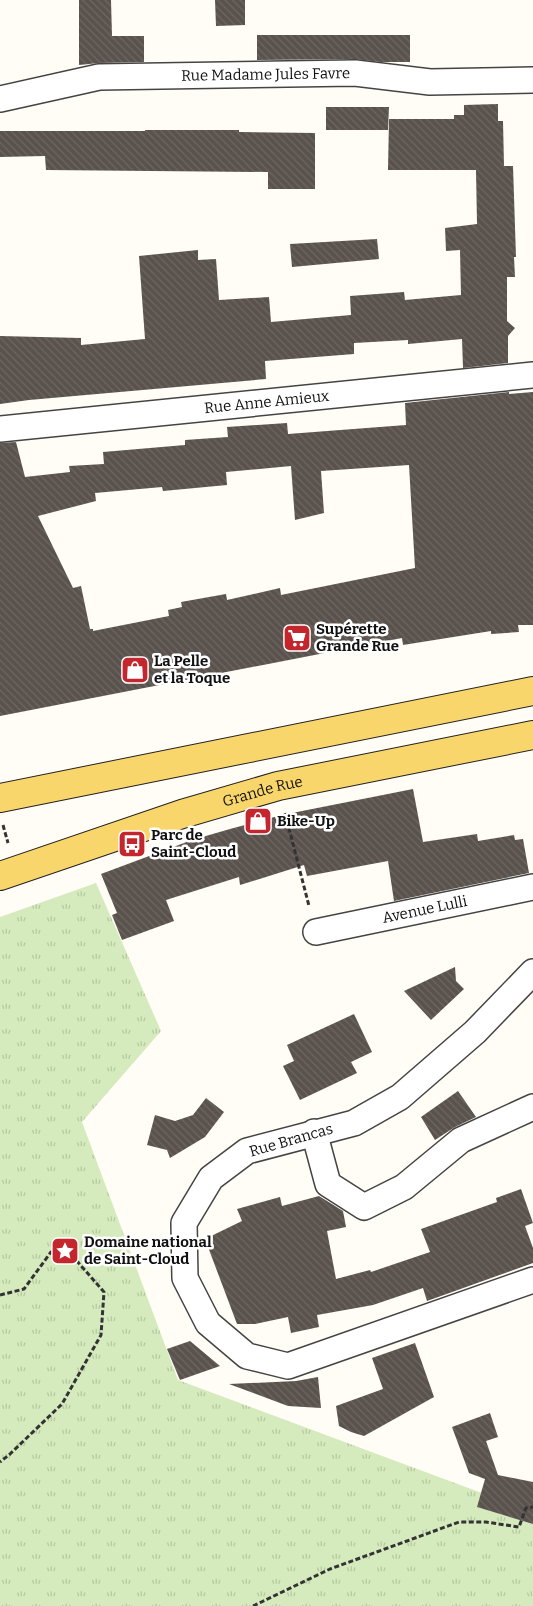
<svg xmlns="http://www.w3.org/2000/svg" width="533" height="1606" viewBox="0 0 533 1606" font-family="Bitter,serif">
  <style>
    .park { fill: url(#park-tufts) }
    .building { fill: url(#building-back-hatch); fill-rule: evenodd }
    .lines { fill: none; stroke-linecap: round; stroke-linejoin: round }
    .minor-casing { stroke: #444; stroke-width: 28 }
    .primary-casing { stroke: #222; stroke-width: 30 }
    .path { stroke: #333; stroke-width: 3; stroke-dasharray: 5 2.5; stroke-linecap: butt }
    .minor { stroke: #fff; stroke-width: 25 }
    .primary { stroke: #f9d66b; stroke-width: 28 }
    .labels { text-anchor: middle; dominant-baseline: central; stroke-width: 5; stroke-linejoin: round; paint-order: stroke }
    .street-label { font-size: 15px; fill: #111; stroke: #fff }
    .poi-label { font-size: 15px; font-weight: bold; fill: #111; stroke: #fff; text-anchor: start }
  </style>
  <defs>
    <pattern id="park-tufts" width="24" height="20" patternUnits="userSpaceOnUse" patternTransform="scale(1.25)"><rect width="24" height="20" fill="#d5ebbd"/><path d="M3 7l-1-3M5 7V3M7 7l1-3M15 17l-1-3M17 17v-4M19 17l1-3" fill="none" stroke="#b6c8a1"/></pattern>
    <pattern id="building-back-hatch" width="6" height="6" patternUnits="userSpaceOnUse" patternTransform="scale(1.25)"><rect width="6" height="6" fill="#5a524d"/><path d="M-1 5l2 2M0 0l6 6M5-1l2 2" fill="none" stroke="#6d6662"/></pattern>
  </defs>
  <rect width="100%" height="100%" fill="#fffdf5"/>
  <path class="park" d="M96 883 161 1031 82 1122 178 1380 533 1512V1606H0V917Z"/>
  <path class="building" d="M79 0H111L112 36H144V62L99 63 79 65Z
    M215 0H245V25L216 26Z
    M257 35H410V62H381L355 59 257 60Z
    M498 104V121H503L504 166H513L516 257H514L515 277H507V321L515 328 508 336V363L463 368 462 339 408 344V340L354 343V354L265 361 266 379 29 400 0 404V336L81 338V345L145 339 139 256 198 250V260L216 259 219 300 269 297 271 322 351 315 350 296 404 292 405 300 461 295 460 250 446 251 445 228 477 224 476 170H388L389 119H454V115H464V105Z
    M326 107H389L388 130H326Z
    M145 130H239V132L315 133V189H268V172L46 170 45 156 0 157V131H145Z
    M377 239 379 259 292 267 290 244Z
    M509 392V394L533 392V625H518L519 632 491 634V631L403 645 402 638 0 716V443L16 442 25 477 70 472 69 466 104 464 103 452 185 445V440L228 437 227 427 287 423 288 434 406 425 405 403ZM409 465 415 568 281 595 280 588 227 600 226 594 181 602 182 607 168 610 169 616 93 631V629H90L81 586 73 588 38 516 96 501 95 493 162 487 163 491 227 485 226 472 291 466 295 520 324 513 321 471Z
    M413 789 423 842 477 834 478 841 514 835 515 840 523 839 529 873 394 901 388 861 307 876 304 865 240 885 239 877 166 900 174 921 122 940 112 915 117 913 101 874 192 840 230 829 282 815Z
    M455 967 456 981 464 989 431 1020 404 991Z
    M354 1014 372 1052 351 1062 357 1073 300 1100 283 1066 294 1061 287 1045Z
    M458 1091 476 1117 455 1127 435 1140 421 1117Z
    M206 1098 224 1112 205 1137 170 1158 167 1150 147 1145 155 1115 175 1121 193 1115Z
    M521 1189 533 1223 525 1226 533 1248V1263L427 1301 423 1288 373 1305 317 1315 319 1327 291 1333 288 1317 255 1324H237L205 1239 242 1221 237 1209 280 1197 282 1206 319 1196 343 1211 346 1227 327 1231 336 1279 370 1270 371 1272 430 1252 421 1229 497 1202 496 1198Z
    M190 1341 220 1366 180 1380 167 1349Z
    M415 1343 434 1397 364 1436 351 1432 339 1426 336 1406 383 1389 372 1358Z
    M318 1377 321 1408 288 1406 229 1384 296 1381Z
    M490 1413 498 1437 486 1441 498 1475 533 1482V1524L477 1507 485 1479 469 1473 452 1427Z"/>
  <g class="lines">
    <defs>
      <g id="minor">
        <path id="s1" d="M0 99 99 77 355 73 430 82 533 80"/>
        <path id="s2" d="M0 429 533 375"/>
        <path id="s3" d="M316 932 533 887"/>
        <path d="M533 972 475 1032 400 1097 354 1123 247 1151 211 1178 184 1223 185 1278 208 1323 247 1356 288 1366 533 1280"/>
        <path d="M314 1132 328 1184 364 1207 404 1187 461 1140 533 1107"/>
      </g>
      <g id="primary">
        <path d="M0 798 533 691"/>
        <path id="s4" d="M0 876 182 814 278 786 533 735"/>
      </g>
    </defs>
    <use href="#minor" class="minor-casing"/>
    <use href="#primary" class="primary-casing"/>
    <path class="path" d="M285 813 309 906
      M3 825 8 843
      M0 1295 24 1289 51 1252 76 1260 104 1292 101 1335 62 1404 10 1454 0 1462
      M253 1606 330 1569 459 1522H486L519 1527 526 1508 533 1507"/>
    <use href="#minor" class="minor"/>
    <use href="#primary" class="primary"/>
  </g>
  <defs>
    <symbol id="supermarket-square" viewBox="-11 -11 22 22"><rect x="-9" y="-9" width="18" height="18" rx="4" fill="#c4262e" stroke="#fff"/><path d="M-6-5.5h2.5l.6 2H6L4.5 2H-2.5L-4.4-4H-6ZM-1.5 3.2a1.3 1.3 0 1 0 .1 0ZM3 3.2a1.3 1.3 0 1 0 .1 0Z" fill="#fff"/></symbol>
    <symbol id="shop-square" viewBox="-11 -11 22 22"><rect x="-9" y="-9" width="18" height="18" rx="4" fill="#c4262e" stroke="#fff"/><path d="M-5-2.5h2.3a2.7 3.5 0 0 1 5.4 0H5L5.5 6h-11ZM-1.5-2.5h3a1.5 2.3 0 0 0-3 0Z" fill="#fff"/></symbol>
    <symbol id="bus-square" viewBox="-11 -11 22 22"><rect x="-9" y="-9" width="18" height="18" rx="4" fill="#c4262e" stroke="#fff"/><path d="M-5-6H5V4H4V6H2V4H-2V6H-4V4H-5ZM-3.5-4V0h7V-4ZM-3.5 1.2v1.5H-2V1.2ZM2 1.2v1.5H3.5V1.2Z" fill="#fff"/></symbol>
    <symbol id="sight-square" viewBox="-11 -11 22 22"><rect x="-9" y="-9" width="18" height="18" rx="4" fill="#c4262e" stroke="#fff"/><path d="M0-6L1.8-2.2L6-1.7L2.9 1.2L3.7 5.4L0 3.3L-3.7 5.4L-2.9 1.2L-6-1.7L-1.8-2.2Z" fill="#fff"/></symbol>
  </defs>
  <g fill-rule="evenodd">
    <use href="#supermarket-square" x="281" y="622" width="32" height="32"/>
    <use href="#shop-square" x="119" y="654" width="32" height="32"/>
    <use href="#shop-square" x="242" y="805" width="32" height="32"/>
    <use href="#bus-square" x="116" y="828" width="32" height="32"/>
    <use href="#sight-square" x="49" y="1235" width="32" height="32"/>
  </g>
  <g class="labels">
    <g class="street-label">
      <text stroke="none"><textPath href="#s1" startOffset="268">Rue Madame Jules Favre</textPath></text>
      <text stroke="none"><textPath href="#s2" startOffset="268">Rue Anne Amieux</textPath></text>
      <text stroke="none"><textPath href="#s4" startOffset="276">Grande Rue</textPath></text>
      <text stroke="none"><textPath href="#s3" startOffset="111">Avenue Lulli</textPath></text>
      <text transform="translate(291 1140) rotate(-16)">Rue Brancas</text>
    </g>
    <g class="poi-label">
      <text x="316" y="629">Supérette<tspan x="316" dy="17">Grande Rue</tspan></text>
      <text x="154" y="661">La Pelle<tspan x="154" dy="17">et la Toque</tspan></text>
      <text x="277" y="821">Bike-Up</text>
      <text x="151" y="835">Parc de<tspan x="151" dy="17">Saint-Cloud</tspan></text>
      <text x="84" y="1242">Domaine national<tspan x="84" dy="17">de Saint-Cloud</tspan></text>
    </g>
  </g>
</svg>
